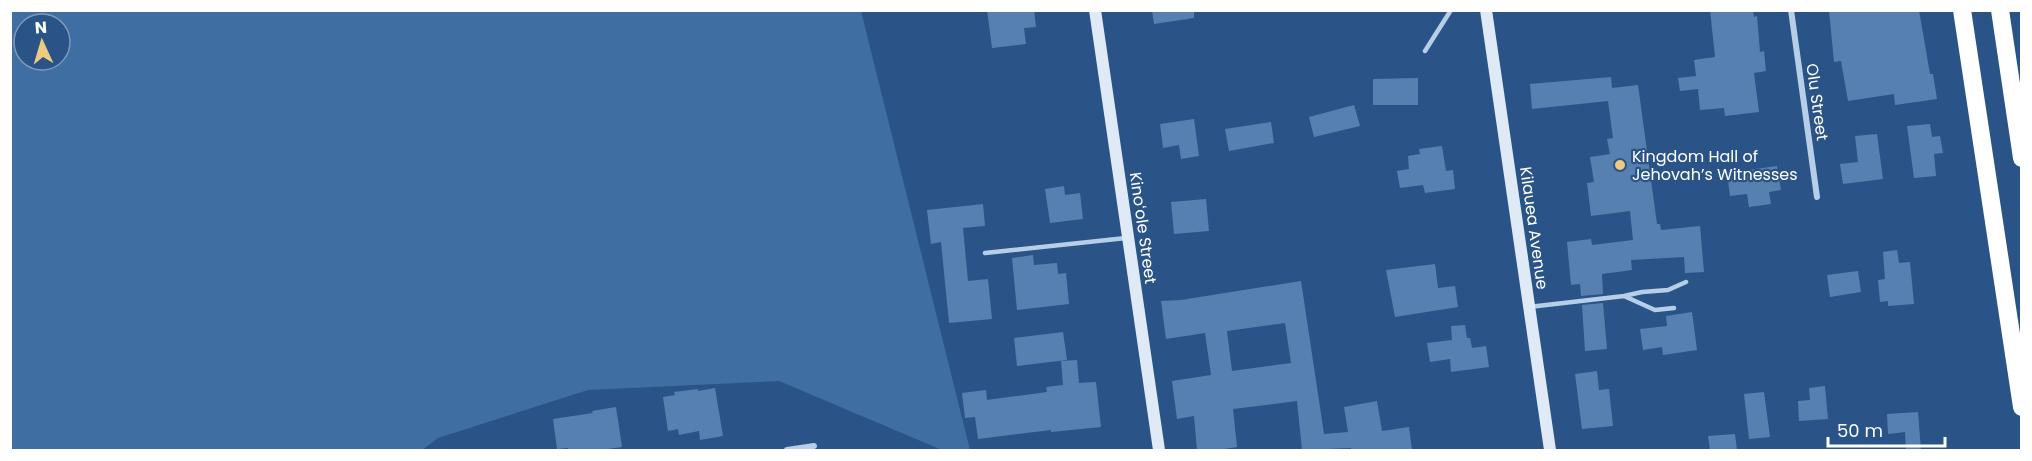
<svg xmlns="http://www.w3.org/2000/svg" width="2032" height="461" viewBox="0 0 2032 461" font-family="Poppins,sans-serif">
  <style>
    .green { fill: #3f6ea3; fill-rule: evenodd }
    .building { fill: #5680b0; fill-rule: evenodd }
    .lines { fill: none; stroke-linecap: round; stroke-linejoin: round }
    .lane { stroke: #b6cee8; stroke-width: 4.5 }
    .street { stroke: #b6cee8; stroke-width: 6 }
    .secondary { stroke: #e0eaf7; stroke-width: 12 }
    .highway { stroke: #fff; stroke-width: 18 }
    .poi-dot { fill: #eecb7e; stroke: #2a5487; stroke-width: 2 }
    .labels { text-anchor: middle; dominant-baseline: central; stroke-width: 4.5; stroke-linejoin: round; paint-order: stroke }
    .street-label { font-size: 16px; fill: #fff; stroke: #2a5487 }
    .poi-label { font-size: 16px; fill: #fff; stroke: #2a5487; text-anchor: start }
  </style>
  <rect width="100%" height="100%" fill="#2a5487"/>
  <path class="green" d="M10 11H861L970 450H942L779 381 588 390 438 438 422 450H11ZM24 24H60V60H24Z"/>
  <path class="building" d="M987 10H1034L1036 27 1024 28 1026 44 992 48Z
    M1152 10H1194V18L1154 24Z
    M1710 10H1753L1754 17 1757 16 1760 52 1764 51 1766 71 1754 73 1759 112 1725 116 1724 108 1700 110 1698 89 1680 91 1678 78 1696 76 1694 60 1715 57Z
    M1829 10H1919L1930 74H1933L1937 99 1895 105 1894 94 1848 101 1841 61 1834 62Z
    M1611 77 1612 88 1638 85 1657 224H1660L1661 230 1700 226 1704 272 1685 273 1684 257 1631 260 1632 270 1602 274 1603 294 1581 296 1580 284 1571 285 1567 242 1591 239 1592 245 1633 240 1630 211 1591 216 1587 183 1594 182 1590 157 1610 154 1607 139 1613 138 1608 101 1532 109 1530 84Z
    M1418 78V105H1373V79Z
    M1354 105 1360 126 1314 137 1309 117Z
    M1194 119 1199 156 1181 159 1179 145 1163 148 1160 124Z
    M1271 122 1274 143 1229 151 1225 129Z
    M1930 124 1932 137 1940 136 1943 153 1934 154 1936 176 1914 178 1907 126Z
    M1877 134 1883 179 1843 184 1840 164 1858 162 1855 136Z
    M1442 146 1446 171 1453 170 1455 189 1425 193 1423 185 1400 188 1397 171 1409 169 1408 156 1420 154 1419 149Z
    M1777 166 1781 190 1769 192 1771 204 1749 207 1747 194 1730 196 1727 173Z
    M1064 186 1065 195 1080 193 1083 219 1050 223 1045 189Z
    M1206 199 1209 231 1174 234 1171 202Z
    M983 204 985 226 963 228 968 281 988 279 992 319 949 323 941 242 931 244 927 210Z
    M1897 250 1899 263 1910 262 1914 304 1888 306V301L1880 302 1878 280 1885 279 1883 252Z
    M1033 255 1034 265 1057 263 1058 274 1066 273 1069 304 1017 310 1012 258Z
    M1435 264 1438 288 1455 286 1458 307 1395 317 1386 270Z
    M1858 271 1861 292 1830 297 1827 275Z
    M1301 281 1324 434 1348 432 1344 407 1377 401 1382 431 1409 427 1412 450H1351V448L1302 450 1297 401 1233 409 1237 447 1224 449V450H1197L1194 416 1177 419 1172 381 1211 375 1205 333 1166 339 1161 301 1181 300ZM1285 323 1291 363 1232 371 1227 331Z
    M1603 303 1607 349 1585 351 1582 305Z
    M1692 312 1697 350 1663 355 1662 347 1643 350 1640 329 1667 326 1666 316Z
    M1465 325 1467 338H1470L1472 348 1486 346 1489 367 1451 372 1450 359 1430 362 1427 343 1452 340 1451 326Z
    M1063 332 1067 360 1017 366 1014 338Z
    M1077 360 1079 383 1096 382 1101 427 1051 432V430L978 439 975 417 965 418 962 393 986 390 987 400 1047 392 1046 387 1063 385 1061 361Z
    M1597 371 1599 390 1609 389 1613 426 1582 429 1575 374Z
    M1825 386 1828 419 1799 421 1798 401 1810 400 1809 388Z
    M715 388 723 436 700 440 699 431 679 435 678 429 668 431 663 397 675 395 674 392 698 389V391Z
    M1764 392 1770 437 1749 439 1744 394Z
    M616 407 622 447 601 450H568V448L557 449 553 419 593 413 592 411Z
    M1918 412 1921 450H1906L1905 432 1888 434 1887 414Z
    M1735 434 1737 450H1710L1708 436Z"/>
  <g class="lines">
    <path class="lane" d="M1425 51 1451 10
      M985 253 1126 238
      M1624 296 1642 292 1668 290 1686 282
      M1529 307 1624 296 1655 310 1674 308"/>
    <path class="street" d="M1791 10 1817 197
      M787 450 814 446"/>
    <path class="secondary" d="M1095 10 1159 450
      M1486 10 1550 450"/>
    <path class="highway" d="M1962 10 2022 407
      M2000 10 2022 158"/>
  </g>
  <circle class="poi-dot" cx="1620" cy="165" r="6"/>
  <g class="labels">
    <g class="street-label">
      <text transform="translate(1817 102) rotate(82)">Olu Street</text>
      <text transform="translate(1143 228) rotate(82)">Kinoʻole Street</text>
      <text transform="translate(1534 228) rotate(82)">Kilauea Avenue</text>
    </g>
    <g class="poi-label">
      <text x="1632" y="156">Kingdom Hall of<tspan x="1632" dy="18">Jehovah’s Witnesses</tspan></text>
    </g>
  </g>
  <rect width="2032" height="461" fill="none" stroke="#ffffff" stroke-width="24"/>
  <g transform="translate(42 42) rotate(356)"><circle r="28" fill="#2a5487" stroke="#7f98b7" stroke-width="1.5"/>
  <path d="M0-4.5L10 22L0 15L-10 22Z" fill="#eecb7e"/>
  <text y="-9" font-size="16" font-weight="bold" text-anchor="middle" fill="#ffffff">N</text>
  </g>
  <path d="M1828 437v9h117v-9" fill="none" stroke="#ffffff" stroke-width="3"/>
  <text x="1837" y="437" font-size="18" fill="#ffffff" stroke="#2a5487" stroke-width="4.5" paint-order="stroke">50 m</text>
</svg>
